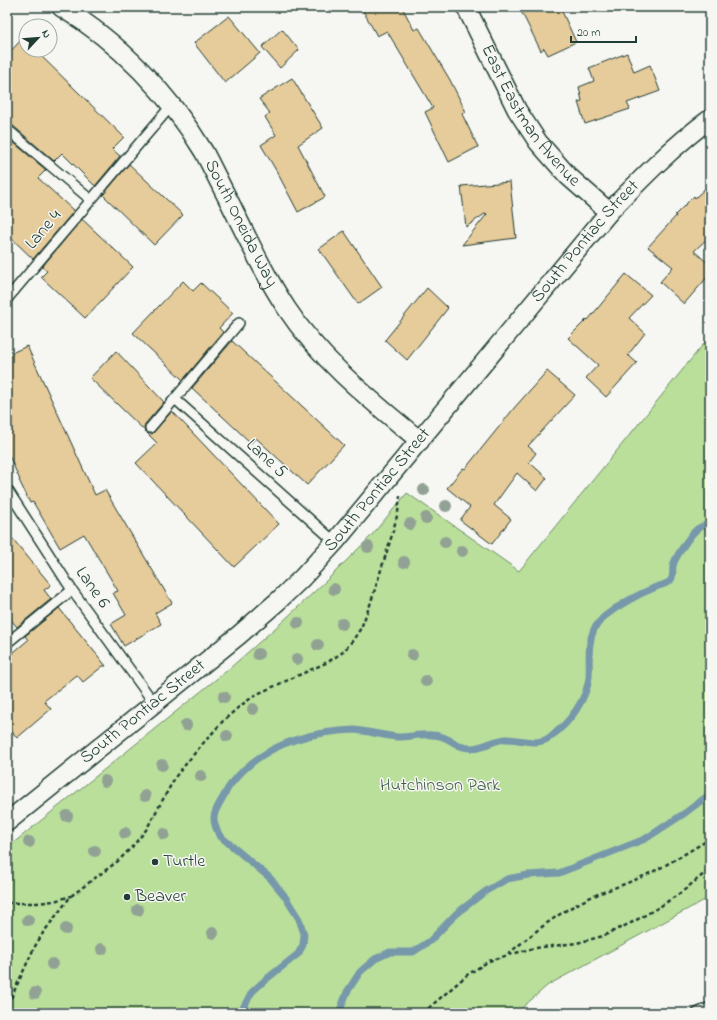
<svg xmlns="http://www.w3.org/2000/svg" width="717" height="1020" viewBox="0 0 717 1020" font-family="'Indie Flower',sans-serif">
  <style>
    .green { fill: #b9df9a; stroke: #6c8e67 }
    .lines { fill: none; stroke-linecap: round; stroke-linejoin: round }
    .stream { stroke: #7798ab; stroke-width: 7 }
    .building { fill: #e6cb9b; stroke: #1f3d34 }
    .lane-casing { stroke: #1f3d34; stroke-width: 12 }
    .street-casing { stroke: #1f3d34; stroke-width: 21 }
    .path { stroke: #1f3d34; stroke-width: 2.5; stroke-dasharray: 4 3; stroke-linecap: butt }
    .lane { stroke: #f6f6f2; stroke-width: 9 }
    .street { stroke: #f6f6f2; stroke-width: 18 }
    .tree { fill: #91a294 }
    .poi-dot { fill: #1f3d34; stroke: #f6f6f2; stroke-width: 1.5 }
    .labels { text-anchor: middle; dominant-baseline: central; stroke-width: 3; stroke-linejoin: round; paint-order: stroke }
    .street-label { font-size: 18px; fill: #1f3d34; stroke: #f6f6f2 }
    .park-label { font-size: 18px; fill: #3e5d48; stroke: #f6f6f2 }
    .poi-label { font-size: 18px; fill: #1f3d34; stroke: #f6f6f2; text-anchor: start }
  </style>
  <rect width="100%" height="100%" fill="#f6f6f2"/>
  <filter id="ink" filterUnits="userSpaceOnUse"><feTurbulence type="fractalNoise" baseFrequency=".025" numOctaves="2"/><feDisplacementMap in="SourceGraphic" scale="8" xChannelSelector="R" yChannelSelector="G"/><feConvolveMatrix kernelMatrix="1 2 1 2 8 2 1 2 1" color-interpolation-filters="sRGB"/></filter>
  <g filter="url(#ink)">
    <path class="green" d="M710 336V897L548 985 516 1013H10L7 1007V848L230 668 281 623 328 579 371 536 407 493 519 571Z"/>
    <g class="lines">
      <path class="stream" d="M240 1013 252 992 264 981 298 954 303 945 304 934 299 919 284 895 270 878 220 836C208 816 216 810 226 792 228 787 232 783 236 778 262 748 301 734 340 731 344 731 349 730 354 730 369 731 383 736 398 737 409 737 421 734 432 735 436 735 440 736 443 737 454 741 458 748 471 748 484 748 495 739 507 739 520 739 533 745 545 740 547 739 549 738 551 736 569 724 587 699 589 677 590 661 587 645 594 629 597 625 601 619 605 616 619 605 639 594 656 587 661 585 668 584 671 580 674 575 672 571 673 566 674 559 689 537 695 531 699 527 704 525 710 524
        M339 1013 347 992 360 972 375 959 390 952H413L430 941 457 913 486 891 507 879 528 875 559 873 645 839 685 813 710 794"/>
    </g>
    <path class="building" d="M361 7H402L414 30 419 28 450 80 466 112 462 114 478 147 449 162 425 112 433 108 387 31 377 36Z
      M519 7H560L576 42 548 55 544 48 541 51Z
      M229 16 260 53 225 83 194 43Z
      M282 29 299 50 280 68 262 47Z
      M23 38 26 41V50H35L124 137 112 149 120 156 95 186 62 153 54 161 11 124 7 123V55Z
      M627 53 634 72 650 65 660 91 627 103 630 109 585 124 578 102 582 101 579 87 594 81 589 68Z
      M292 78 323 128 298 145 325 197 298 212 277 172 261 145 276 135 265 117 270 113 259 99Z
      M7 137 46 170 38 178 74 211 33 259 7 234Z
      M129 164 183 215 154 245 103 195Z
      M510 182 516 238 462 245 487 214 486 213 466 227 461 186Z
      M710 184V236L694 251 710 265V274L684 304 660 282 673 267 648 247 676 216 675 215 694 196 695 198Z
      M82 219 133 267 85 318 41 277 47 271 42 267Z
      M344 231 382 287 358 304 319 249Z
      M626 274 651 295 629 318 645 333 628 355 637 363 606 397 586 378 598 365 568 338 587 319 588 320Z
      M183 281 193 291 201 283 233 313 219 328 223 332 183 380 133 333Z
      M427 288 448 308 407 360 385 340Z
      M232 341 344 445 307 485 256 438 251 443 192 388Z
      M27 346 95 495 105 490 172 603 155 613 161 624 124 646 111 624 126 615 113 593 118 591 84 534 60 548 33 502 30 503 19 480H20L7 451V355Z
      M116 351 164 402 145 424 144 427 145 431 90 378Z
      M547 371 575 395 528 446 536 453 529 462 547 478 537 491 517 473 494 505 511 519 492 544 460 520 470 507 447 488 463 468 465 469 515 407Z
      M172 411 279 524 234 567 136 463 157 443 147 433 152 434 154 432Z
      M7 532 51 585 44 590 51 599 17 627 7 615Z
      M59 608 106 666H103L83 682 77 675 44 701 51 709 17 738 7 725V658L28 640 25 636Z"/>
    <g class="lines">
      <defs>
        <path id="lane" d="M7 129 91 200
          M7 299 125 160 171 106
          M175 399 335 542
          M150 428 239 323
          M7 489 72 590 154 703
          M7 643 72 590
          M697 1013 710 1007"/>
        <g id="street">
          <path id="s1" d="M61 7C118 41 170 95 204 152 213 169 221 186 230 203 248 239 265 276 287 309 322 362 372 401 420 441"/>
          <path id="s2" d="M466 7 517 110 538 142 568 176 609 212"/>
          <path id="s3" d="M7 822 239 635 278 601 302 578 335 542 609 212C641 179 673 146 710 119"/>
        </g>
      </defs>
      <use href="#lane" class="lane-casing"/>
      <use href="#street" class="street-casing"/>
      <path class="path" d="M7 903H37L54 901 71 896
        M508 954C530 936 555 915 581 902 602 891 625 885 646 875 668 865 689 851 710 839
        M11 998 34 948 43 933 71 896 118 861 132 847 146 830 176 776 199 748 223 721 240 706 257 694 328 662 343 652 353 640 361 628 370 605 392 535 398 512 400 496
        M423 1013 467 975 489 961 508 955 535 948 577 943 603 936 633 922 661 906 683 891 710 869"/>
      <use href="#lane" class="lane"/>
      <use href="#street" class="street"/>
    </g>
    <g class="tree">
      <circle cx="424" cy="490" r="6"/>
      <circle cx="446" cy="506" r="6"/>
      <circle cx="426" cy="518" r="6"/>
      <circle cx="410" cy="524" r="6"/>
      <circle cx="445" cy="542" r="6"/>
      <circle cx="368" cy="547" r="6"/>
      <circle cx="462" cy="551" r="6"/>
      <circle cx="404" cy="562" r="6"/>
      <circle cx="334" cy="589" r="6"/>
      <circle cx="298" cy="623" r="6"/>
      <circle cx="342" cy="624" r="6"/>
      <circle cx="318" cy="645" r="6"/>
      <circle cx="258" cy="654" r="6"/>
      <circle cx="412" cy="655" r="6"/>
      <circle cx="297" cy="659" r="6"/>
      <circle cx="426" cy="681" r="6"/>
      <circle cx="224" cy="697" r="6"/>
      <circle cx="253" cy="709" r="6"/>
      <circle cx="186" cy="725" r="6"/>
      <circle cx="227" cy="736" r="6"/>
      <circle cx="162" cy="765" r="6"/>
      <circle cx="201" cy="776" r="6"/>
      <circle cx="105" cy="781" r="6"/>
      <circle cx="145" cy="796" r="6"/>
      <circle cx="67" cy="816" r="6"/>
      <circle cx="125" cy="833" r="6"/>
      <circle cx="164" cy="834" r="6"/>
      <circle cx="29" cy="842" r="6"/>
      <circle cx="95" cy="851" r="6"/>
      <circle cx="138" cy="910" r="6"/>
      <circle cx="28" cy="920" r="6"/>
      <circle cx="66" cy="929" r="6"/>
      <circle cx="213" cy="933" r="6"/>
      <circle cx="102" cy="949" r="6"/>
      <circle cx="52" cy="964" r="6"/>
      <circle cx="35" cy="993" r="6"/>
    </g>
  </g>
  <g class="poi-dot">
    <circle cx="155" cy="862" r="4"/>
    <circle cx="127" cy="897" r="4"/>
  </g>
  <g class="labels">
    <g class="street-label">
      <text stroke="none"><textPath href="#s2" startOffset="127">East Eastman Avenue</textPath></text>
      <text stroke="none"><textPath href="#s1" startOffset="286">South Oneida Way</textPath></text>
      <text transform="translate(44 230) rotate(-50)">Lane 4</text>
      <text stroke="none"><textPath href="#s3" startOffset="823">South Pontiac Street</textPath></text>
      <text transform="translate(266 459) rotate(42)">Lane 5</text>
      <text stroke="none"><textPath href="#s3" startOffset="499">South Pontiac Street</textPath></text>
      <text transform="translate(92 588) rotate(55)">Lane 6</text>
      <text stroke="none"><textPath href="#s3" startOffset="175">South Pontiac Street</textPath></text>
    </g>
    <g class="park-label">
      <text x="440" y="786">Hutchinson Park</text>
    </g>
    <g class="poi-label">
      <text x="163" y="862">Turtle</text>
      <text x="135" y="897">Beaver</text>
    </g>
  </g>
  <rect width="717" height="1020" fill="none" stroke="#f6f6f2" stroke-width="24"/>
  <rect x="12" y="12" width="693" height="996" fill="none" stroke="#1f3d34" stroke-width="1.5" filter="url(#ink)"/>
  <g transform="translate(38 38) rotate(64)"><circle r="19" fill="#f6f6f2" stroke="#a0aca6"/>
  <path d="M0-3L7 15L0 10L-7 15Z" fill="#1f3d34"/>
  <text y="-6" font-size="11" font-weight="bold" text-anchor="middle" fill="#1f3d34">N</text>
  </g>
  <path d="M571 36v6h65v-6" fill="none" stroke="#1f3d34" stroke-width="2"/>
  <text x="577" y="36" font-size="12" fill="#1f3d34" stroke="#f6f6f2" stroke-width="3" paint-order="stroke">20 m</text>
</svg>
